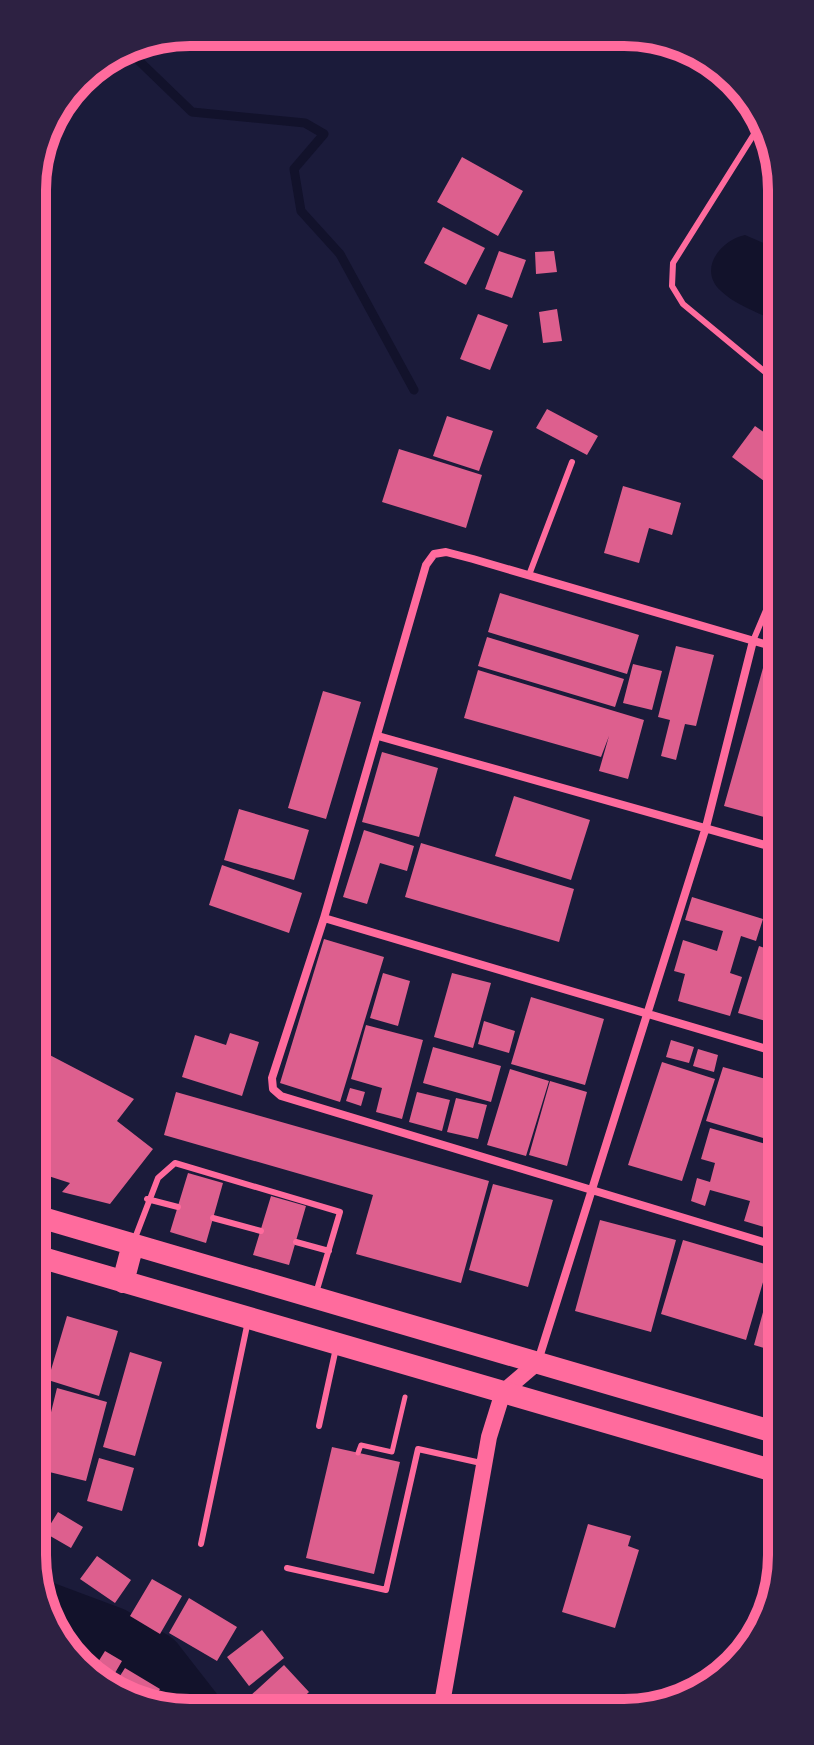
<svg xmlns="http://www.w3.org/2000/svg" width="814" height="1745" viewBox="0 0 814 1745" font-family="'Noto Sans',sans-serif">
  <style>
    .water { fill: #12122b }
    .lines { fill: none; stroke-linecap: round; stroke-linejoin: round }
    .stream { stroke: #12122b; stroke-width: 9 }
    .river { stroke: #12122b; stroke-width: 56 }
    .building { fill: #dd5f8e }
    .path { stroke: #ff6b9d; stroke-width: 5 }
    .service { stroke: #ff6b9d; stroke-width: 6 }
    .minor { stroke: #ff6b9d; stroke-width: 8 }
    .secondary { stroke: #ff6b9d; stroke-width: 16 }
    .trunk { stroke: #ff6b9d; stroke-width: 22 }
    .rim { fill: none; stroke: #ff6b9d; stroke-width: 10 }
  </style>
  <rect width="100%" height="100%" fill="#1b1b3a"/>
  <path class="water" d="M745 235 777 249V322C760 313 735 305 721 291 697 269 721 240 745 235Z"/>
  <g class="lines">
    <path class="stream" d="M121 50 135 57 192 112 305 123 324 134 294 169 301 211 340 254 414 390"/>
    <path class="river" d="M46 1610 113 1635 155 1660 194 1710"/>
  </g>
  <path class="building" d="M462 157 523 191 498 236 437 202Z
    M443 227 485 248 466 285 424 263Z
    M499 251 526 260 512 298 485 289Z
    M554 251 557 272 536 274 535 252Z
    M557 309 562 341 543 343 539 312Z
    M478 314 508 325 490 370 460 359Z
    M547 409 598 436 587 455 536 428Z
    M447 416 493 431 479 471 433 456Z
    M755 426 778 442 776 490 732 457Z
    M399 449 482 475 466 528 382 502Z
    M623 486 681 503 672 535 649 528 639 563 604 553Z
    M500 593 639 635 627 674 488 632Z
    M487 637 624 679 615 707 478 666Z
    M676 646 714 655 696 726 685 724 676 760 661 756 670 720 658 717Z
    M633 664 662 671 652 710 623 703Z
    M763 668 778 672 779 821 724 806Z
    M478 670 644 720 628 779 599 771 609 736 601 757 464 718Z
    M323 691 361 702 326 819 288 808Z
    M382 752 438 768 419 837 362 822Z
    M514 796 590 820 571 880 495 856Z
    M239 809 309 830 294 880 224 860Z
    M364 830 414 846 407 871 380 863 367 904 343 897Z
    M421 843 574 889 559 942 405 897Z
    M222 865 302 893 289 933 209 905Z
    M692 897 763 919 756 941 741 936 730 973 742 977 730 1016 678 1001 685 974 674 971 683 940 717 951 723 931 685 920Z
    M324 939 384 957 340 1102 280 1083Z
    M759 946 779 953 780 1025 738 1013Z
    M383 973 410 981 398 1026 370 1018Z
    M452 973 491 983 473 1048 434 1037Z
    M531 997 604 1019 585 1085 511 1064Z
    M484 1021 515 1031 509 1053 478 1044Z
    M366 1025 423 1040 402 1119 376 1112 382 1088 351 1079Z
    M230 1033 259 1042 242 1096 182 1077 195 1035 226 1045Z
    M671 1040 694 1047 689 1063 666 1057Z
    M433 1047 501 1066 491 1102 423 1083Z
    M698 1049 718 1055 714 1072 693 1066Z
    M42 1051 134 1099 117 1121 153 1149 110 1204 62 1192 70 1183 36 1172V1072Z
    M662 1062 715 1079 682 1181 628 1165Z
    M723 1067 780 1083V1143L706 1121Z
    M510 1069 549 1081 526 1156 487 1145Z
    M550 1081 587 1092 567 1166 529 1155Z
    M350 1088 365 1092 361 1106 346 1101Z
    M176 1092 489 1181 461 1283 356 1254 373 1195 164 1135Z
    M417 1092 450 1100 442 1131 409 1122Z
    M456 1098 487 1105 478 1139 447 1132Z
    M710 1128 780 1148V1171L764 1227 744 1221 750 1201 710 1190 705 1206 691 1201 697 1178 710 1182 715 1163 701 1159Z
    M188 1173 223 1183 206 1243 170 1232Z
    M493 1184 553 1200 528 1287 469 1270Z
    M780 1195V1221L772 1219Z
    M271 1196 306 1206 289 1265 253 1255Z
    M600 1220 676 1240 651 1332 575 1311Z
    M683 1240 768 1265 746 1340 661 1314Z
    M777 1261 781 1262V1353L754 1345Z
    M67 1316 118 1331 99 1396 48 1380Z
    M130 1352 162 1362 135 1456 103 1447Z
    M57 1388 107 1402 86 1481 37 1469Z
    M332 1447 400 1462 374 1574 306 1558Z
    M99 1458 134 1468 122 1511 87 1501Z
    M37 1500 51 1509 37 1531Z
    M58 1512 83 1527 71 1548 45 1533Z
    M588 1524 631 1536 628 1546 639 1550 615 1628 562 1612Z
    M97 1556 131 1580 115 1603 80 1579Z
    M152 1579 182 1596 160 1634 130 1616Z
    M189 1598 237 1627 217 1661 169 1633Z
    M262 1630 284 1658 249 1686 227 1657Z
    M105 1651 122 1661 108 1685 90 1675Z
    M284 1665 309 1692 291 1709 260 1710 249 1697Z
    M125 1668 160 1689 150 1705 113 1687Z
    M313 1694 341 1709H304Z"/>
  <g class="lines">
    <path class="path" d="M358 1453 361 1445 392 1452 405 1397"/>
    <path class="service" d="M761 123 673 263 672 286 683 304 777 382
      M529 575 572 462
      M753 641 778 582
      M147 1199 178 1207
      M213 1218 261 1231
      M135 1238 158 1178 175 1163 340 1212 316 1293
      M296 1242 329 1251
      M319 1426 336 1348
      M201 1544 248 1321
      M287 1568 386 1590 418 1449 481 1463"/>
    <path class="minor" d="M778 648 473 559 446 552 434 554 426 565 324 918 272 1078 273 1089 281 1096 780 1247
      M378 736 779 849
      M324 918 780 1053
      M538 1361 706 827 753 641"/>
    <path class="secondary" d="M441 1709 489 1437 503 1392 538 1362"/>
    <path class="trunk" d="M36 1216 781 1434
      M36 1256 781 1473
      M123 1282 133 1244"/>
  </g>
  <path d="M0 0H814V1745H0ZM190 46H624A144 144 0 0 1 768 190V1555A144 144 0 0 1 624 1699H190A144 144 0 0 1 46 1555V190A144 144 0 0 1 190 46Z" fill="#2d2142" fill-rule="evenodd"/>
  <path class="rim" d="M190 46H624A144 144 0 0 1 768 190V1555A144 144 0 0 1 624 1699H190A144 144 0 0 1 46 1555V190A144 144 0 0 1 190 46Z"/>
</svg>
